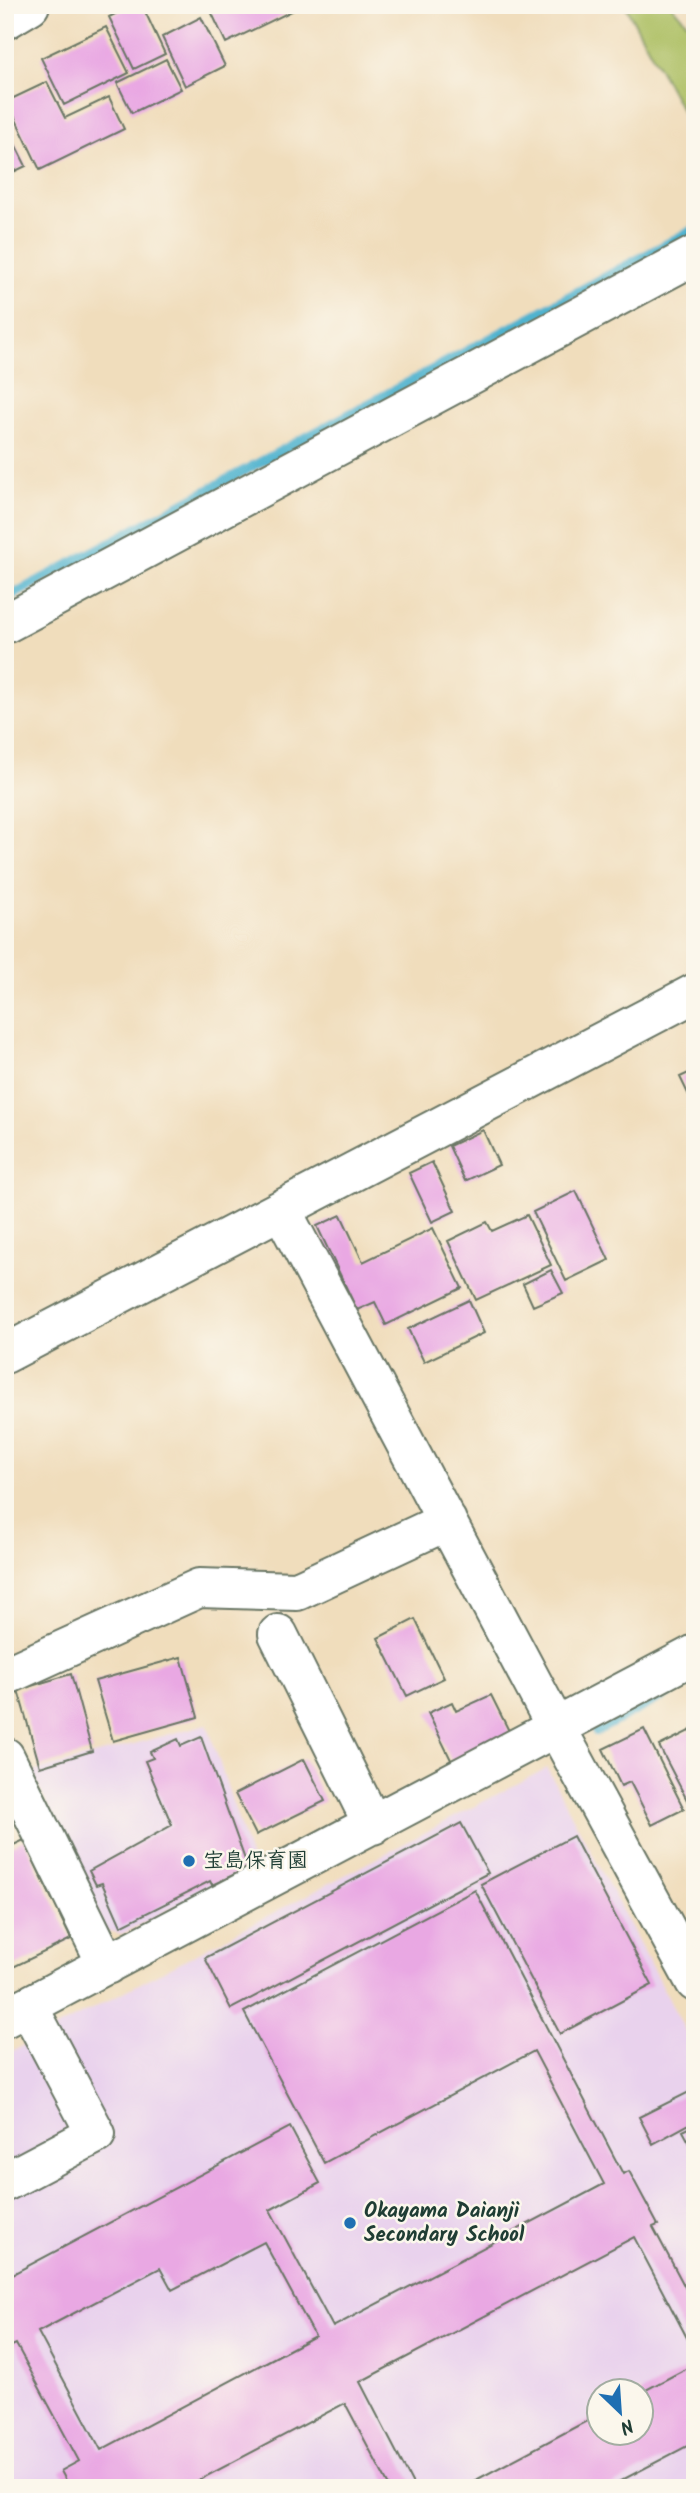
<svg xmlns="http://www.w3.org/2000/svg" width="700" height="2493" viewBox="0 0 700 2493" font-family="Kalam,'Klee One',sans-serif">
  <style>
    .built { fill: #e9d2ed; fill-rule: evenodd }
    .green { fill: #abbe61; stroke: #657e4a; stroke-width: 2 }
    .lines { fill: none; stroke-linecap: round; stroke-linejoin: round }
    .stream { stroke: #50b3cf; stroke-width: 10 }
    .building { fill: #e9a8e3; fill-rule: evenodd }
    .minor-casing { stroke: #687564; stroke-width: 42 }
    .minor { stroke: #fff; stroke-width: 38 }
    .poi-dot { fill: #1f6fb2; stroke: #fbf7ec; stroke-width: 2.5 }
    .labels { text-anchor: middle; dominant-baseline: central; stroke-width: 5; stroke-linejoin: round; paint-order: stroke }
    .poi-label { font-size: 21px; font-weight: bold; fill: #1f3d34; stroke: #fbf7ec; text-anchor: start }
  </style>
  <rect width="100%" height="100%" fill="#fbf7ec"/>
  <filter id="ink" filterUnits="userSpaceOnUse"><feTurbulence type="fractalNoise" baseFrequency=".0143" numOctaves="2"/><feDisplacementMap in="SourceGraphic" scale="14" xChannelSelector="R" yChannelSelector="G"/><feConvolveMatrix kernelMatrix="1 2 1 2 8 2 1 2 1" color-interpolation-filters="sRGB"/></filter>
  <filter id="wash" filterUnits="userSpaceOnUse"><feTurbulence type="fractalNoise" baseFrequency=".00686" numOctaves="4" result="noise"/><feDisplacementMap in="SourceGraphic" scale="28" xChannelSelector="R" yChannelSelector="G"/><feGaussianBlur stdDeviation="1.57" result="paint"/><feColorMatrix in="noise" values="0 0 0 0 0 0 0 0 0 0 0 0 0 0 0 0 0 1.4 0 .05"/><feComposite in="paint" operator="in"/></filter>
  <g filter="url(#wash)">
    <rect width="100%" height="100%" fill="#f0ddbc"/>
    <path class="built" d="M207 1724 253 1866 122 1934 106 1930 32 1772Z
      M547 1768 695 2049V2488H5V2055ZM598 2392H640V2434H598Z"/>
    <path class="green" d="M625 5H671L695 31V135Z"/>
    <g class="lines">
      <path class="stream" d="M5 599 695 229
        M596 1731 695 1679"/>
    </g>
    <g id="blocks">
      <path class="building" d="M133 5H142L165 54 134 69 109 17Z
        M208 5H304L226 43Z
        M201 17 225 66 185 86 162 37Z
        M106 27 129 73 64 105 41 58Z
        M166 59 181 89 132 113 117 83Z
        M47 82 65 118 109 97 124 129 40 170 7 101Z
        M5 124 26 166 5 176Z
        M695 1070V1108L680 1077Z
        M483 1130 499 1165 465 1181 449 1146Z
        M432 1162 455 1211 432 1222 409 1173Z
        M576 1191 609 1260 566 1281 533 1212Z
        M341 1215 363 1262 433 1228 462 1288 386 1325 375 1302 357 1310 317 1226Z
        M527 1215 551 1265 476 1300 448 1241 487 1222 492 1231Z
        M551 1270 563 1293 533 1306 523 1284Z
        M469 1300 484 1333 424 1362 408 1329Z
        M415 1619 444 1678 407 1696 378 1638Z
        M181 1657 198 1717 113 1741 95 1681Z
        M71 1674 92 1751 40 1767 18 1690Z
        M491 1695 512 1737 454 1766 428 1713 452 1702 456 1711Z
        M695 1728V1799L688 1802 659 1746Z
        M644 1729 684 1809 652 1825 630 1782 621 1786 603 1749Z
        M201 1737 248 1868 212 1885 210 1881 121 1926 102 1883 96 1885 89 1871 172 1825 145 1761 153 1758 150 1752 178 1739 181 1746Z
        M304 1759 325 1801 256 1835 235 1794Z
        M461 1823 488 1873 231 2009 205 1958Z
        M573 1836 652 1985 560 2034 481 1884Z
        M24 1840 71 1939 5 1971V1877L9 1876 5 1868V1849Z
        M695 1844V1860L688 1847Z
        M475 1890 623 2174 629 2171 658 2225 653 2227 695 2306V2353L634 2237 360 2382 415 2488H390L345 2403 184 2488H70L61 2471 79 2461 16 2344 5 2349V2278L290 2127 320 2183 270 2210 333 2327 604 2184 534 2051 324 2163 244 2012ZM264 2242 315 2336 101 2450 38 2332 160 2268 172 2290Z
        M695 2089V2121L653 2144 639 2117Z
        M695 2125V2153L683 2131Z
        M695 2364V2442L607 2488H461L598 2415V2434H640V2393Z"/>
    </g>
  </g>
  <g filter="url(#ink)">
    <use href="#blocks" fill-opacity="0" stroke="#687564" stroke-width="2"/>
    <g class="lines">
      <defs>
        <path id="minor" d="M5 20 30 5
          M5 624 695 255
          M282 1211 556 1727 695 1982
          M5 1354 695 993
          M278 1634 373 1825
          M5 1676 199 1588 297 1591 447 1521
          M5 1757 107 1965
          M5 2018 695 1654
          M5 2182 96 2134 28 2006"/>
      </defs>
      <use href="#minor" class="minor-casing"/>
      <use href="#minor" class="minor"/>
    </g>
  </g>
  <g class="poi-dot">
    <circle cx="189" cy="1861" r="7"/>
    <circle cx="350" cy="2223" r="7"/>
  </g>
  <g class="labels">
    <g class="poi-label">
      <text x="203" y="1861">宝島保育園</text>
      <text x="364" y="2211">Okayama Daianji<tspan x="364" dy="24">Secondary School</tspan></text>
    </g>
  </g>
  <rect width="700" height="2493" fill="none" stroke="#fbf7ec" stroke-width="28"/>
  <g transform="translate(620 2412) rotate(155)"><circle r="33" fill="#fbf7ec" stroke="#a3ada2" stroke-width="2"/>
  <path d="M0-5L12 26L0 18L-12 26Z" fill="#1f6fb2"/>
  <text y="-10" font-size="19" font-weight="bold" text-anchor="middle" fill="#1f3d34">N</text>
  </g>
</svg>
